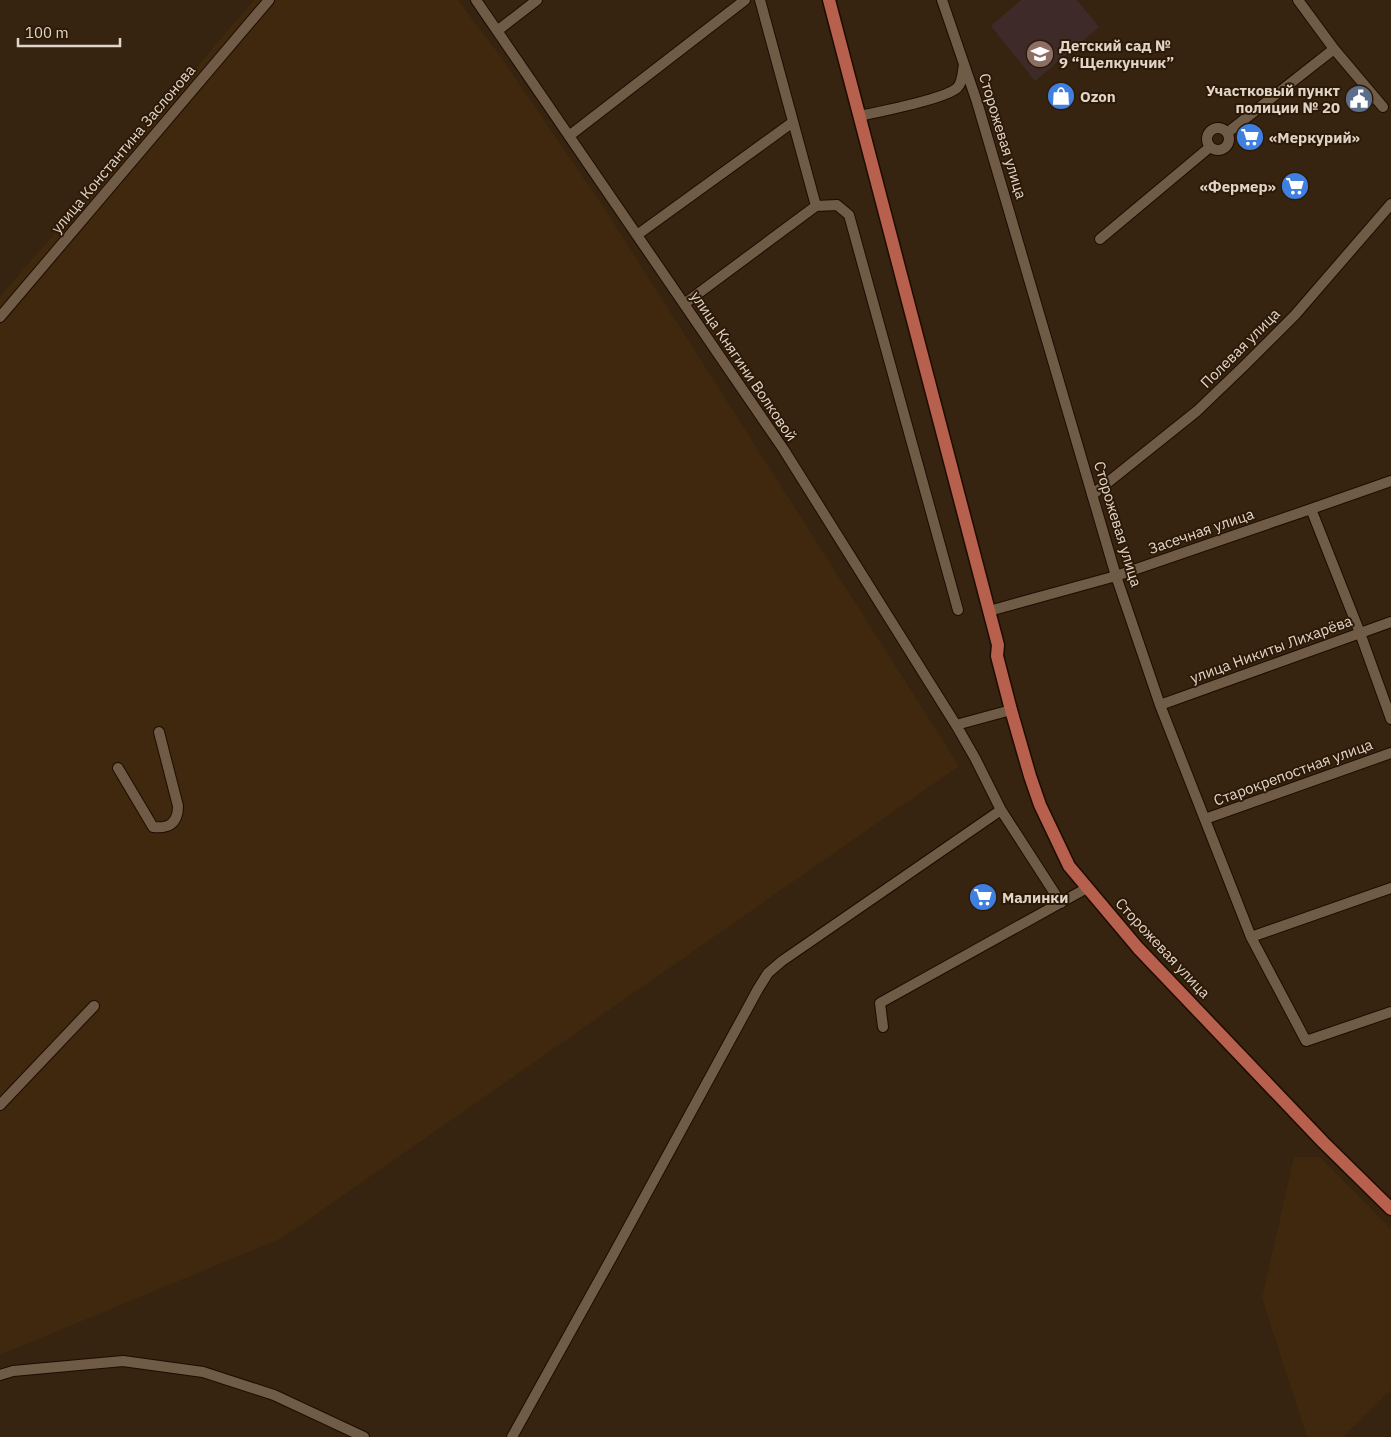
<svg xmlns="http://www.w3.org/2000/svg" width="1391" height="1437" viewBox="0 0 1391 1437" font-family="'IBM Plex Sans',sans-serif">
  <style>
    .built { fill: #3f280e }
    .education { fill: #3e2a29 }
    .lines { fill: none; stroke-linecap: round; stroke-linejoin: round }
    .minor-casing { stroke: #1d0c00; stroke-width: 12 }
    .major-casing { stroke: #1d0c00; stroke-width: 15 }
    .minor { stroke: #705b46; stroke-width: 10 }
    .major { stroke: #b7604d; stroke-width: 12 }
    .labels { text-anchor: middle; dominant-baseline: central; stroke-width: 4; stroke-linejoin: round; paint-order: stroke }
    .poi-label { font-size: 15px; font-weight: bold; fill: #e1d4c9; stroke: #2c1a07; text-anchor: start }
    .street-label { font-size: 15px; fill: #e1d4c9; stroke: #2c1a07 }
  </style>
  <rect width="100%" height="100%" fill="#362410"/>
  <path class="built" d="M254 0H458L498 53 604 208 959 766 282 1238 0 1355V297Z
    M1294 1157H1320L1391 1229V1390L1343 1437H1307L1262 1298Z"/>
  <path class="education" d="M1021 0H1077L1099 27 1035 81 991 26Z"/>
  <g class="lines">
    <defs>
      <path id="minor" d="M476 0 784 450 956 725 975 758 1001 810 1061 903
        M760 0 816 206
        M942 0 977 102 1116 576 1160 705 1251 937 1306 1041 1391 1012
        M1298 0 1334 49 1383 107
        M497 31 537 0
        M859 116C879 112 944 99 957 88 963 82 962 73 964 65
        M1207 139a11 11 0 1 1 22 0a11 11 0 1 1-22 0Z
        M1227 133 1334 49
        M569 136 745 0
        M816 206 837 205 849 215 958 610
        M637 235 793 122
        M1100 239 1210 147
        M684 304 816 206
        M0 317 269 0
        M1092 495 1197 411 1245 365 1295 315 1391 204
        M1311 509 1360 633 1391 719
        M989 611 1116 576 1311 509 1391 481
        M1160 705 1391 622
        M956 725 1011 710
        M118 768 153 827C169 829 178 823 178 806L159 732
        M1205 819 1391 753
        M1251 937 1391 888
        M883 1027 880 1003 1087 888
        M0 1105 94 1006
        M0 1375 13 1371 123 1361 203 1372 274 1395 364 1437
        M512 1437 612 1257 758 989 768 973 782 961 1001 810"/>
      <path id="major" d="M829 0 998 645 997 656 1011 710 1030 776 1040 805 1069 866 1138 948 1323 1142 1391 1209"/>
    </defs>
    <use href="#minor" class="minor-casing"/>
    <use href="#major" class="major-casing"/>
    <use href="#minor" class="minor"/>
    <use href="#major" class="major"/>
  </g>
  <defs>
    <symbol id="school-disc" viewBox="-11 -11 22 22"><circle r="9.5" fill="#8d6e63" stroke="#2c1a07"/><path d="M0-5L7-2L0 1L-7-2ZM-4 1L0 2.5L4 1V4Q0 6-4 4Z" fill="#fff"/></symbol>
    <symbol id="shop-disc" viewBox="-11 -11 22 22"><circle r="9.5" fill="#3f7fe0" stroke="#2c1a07"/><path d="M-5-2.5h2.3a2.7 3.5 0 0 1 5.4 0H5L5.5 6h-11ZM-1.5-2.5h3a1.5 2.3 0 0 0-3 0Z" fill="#fff"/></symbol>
    <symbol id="civic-disc" viewBox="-11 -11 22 22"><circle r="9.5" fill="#5c6f8a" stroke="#2c1a07"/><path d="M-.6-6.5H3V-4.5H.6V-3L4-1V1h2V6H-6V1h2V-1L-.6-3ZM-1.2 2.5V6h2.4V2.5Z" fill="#fff"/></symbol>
    <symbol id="supermarket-disc" viewBox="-11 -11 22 22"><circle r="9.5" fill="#3f7fe0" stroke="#2c1a07"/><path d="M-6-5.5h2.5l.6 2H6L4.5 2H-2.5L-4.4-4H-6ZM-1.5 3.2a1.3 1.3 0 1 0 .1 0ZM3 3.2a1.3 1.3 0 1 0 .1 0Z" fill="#fff"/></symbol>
  </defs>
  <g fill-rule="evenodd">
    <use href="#school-disc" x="1024" y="38" width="32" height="32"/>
    <use href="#shop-disc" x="1045" y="80" width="32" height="32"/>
    <use href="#civic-disc" x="1343" y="83" width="32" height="32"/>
    <use href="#supermarket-disc" x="1234" y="121" width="32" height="32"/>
    <use href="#supermarket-disc" x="1279" y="170" width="32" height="32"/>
    <use href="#supermarket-disc" x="967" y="881" width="32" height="32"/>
  </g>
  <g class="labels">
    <g class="poi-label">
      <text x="1059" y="45">Детский сад №<tspan x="1059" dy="17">9 “Щелкунчик”</tspan></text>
      <text x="1340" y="90" text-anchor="end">Участковый пункт<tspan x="1340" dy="17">полиции № 20</tspan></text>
      <text x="1080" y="96">Ozon</text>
      <text x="1269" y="137">«Меркурий»</text>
      <text x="1276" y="186" text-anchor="end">«Фермер»</text>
      <text x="1002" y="897">Малинки</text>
    </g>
    <g class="street-label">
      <text transform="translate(1003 136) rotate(73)">Сторожевая улица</text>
      <text transform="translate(123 149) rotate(-50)">улица Константина Заслонова</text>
      <text transform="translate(1240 348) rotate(-45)">Полевая улица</text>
      <text transform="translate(744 366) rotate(56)">улица Княгини Волковой</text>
      <text transform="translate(1118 524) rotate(73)">Сторожевая улица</text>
      <text transform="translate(1201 531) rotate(-19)">Засечная улица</text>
      <text transform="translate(1271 649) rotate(-20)">улица Никиты Лихарёва</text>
      <text transform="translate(1293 772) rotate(-20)">Старокрепостная улица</text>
      <text transform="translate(1163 948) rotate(47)">Сторожевая улица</text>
    </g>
  </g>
  <path d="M18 38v8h102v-8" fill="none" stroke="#e1d4c9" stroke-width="2.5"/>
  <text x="25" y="38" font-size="15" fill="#e1d4c9" stroke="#2c1a07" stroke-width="4" paint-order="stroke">100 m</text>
</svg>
